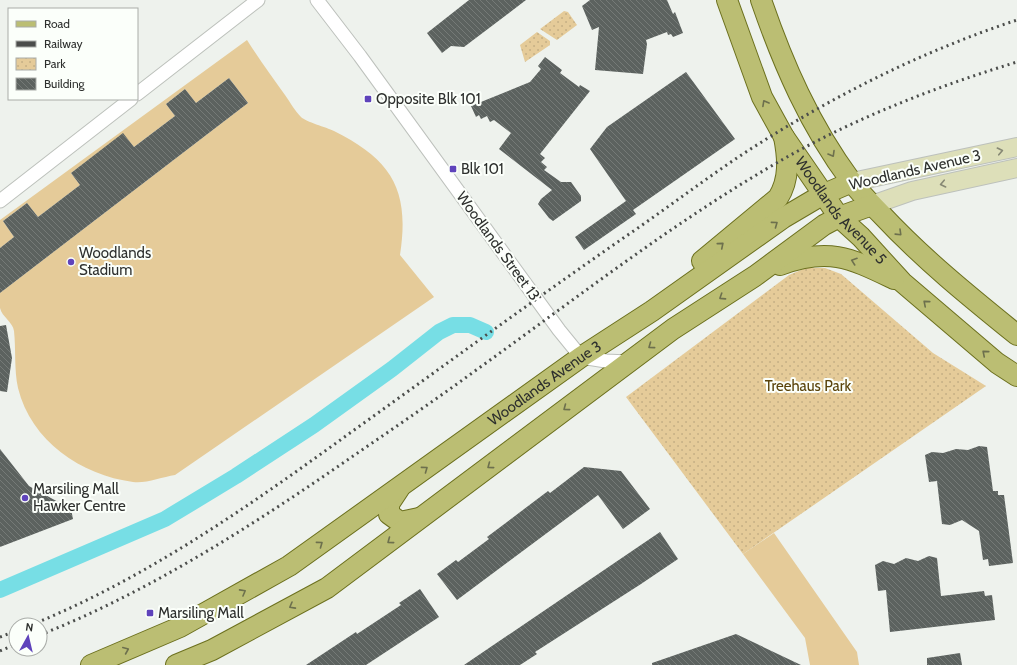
<svg xmlns="http://www.w3.org/2000/svg" width="1017" height="665" viewBox="0 0 1017 665" font-family="Cabin,sans-serif">
  <style>
    .grass { fill: #e5cb99 }
    .park { fill: url(#park-dots) }
    .lines { fill: none; stroke-linecap: round; stroke-linejoin: round }
    .canal { stroke: #77dee5; stroke-width: 16 }
    .building { fill: url(#building-back-hatch) }
    .street-casing { stroke: #bdc1bc; stroke-width: 15 }
    .secondary-casing { stroke: #bdc1bc; stroke-width: 20 }
    .primary-casing { stroke: #6c701e; stroke-width: 22 }
    .street { stroke: #fff; stroke-width: 13 }
    .secondary { stroke: #dddfb9; stroke-width: 18 }
    .primary { stroke: #bbbe73; stroke-width: 20 }
    .rail { stroke: #4b4d4b; stroke-width: 3; stroke-dasharray: 2 4; stroke-linecap: butt }
    .oneway { stroke: #6d704d }
    .oneway2 { stroke: #868874 }
    .poi-dot { fill: #5f43bb; stroke: #fbfffa; stroke-width: 1.5 }
    .labels { text-anchor: middle; dominant-baseline: central; stroke-width: 4; stroke-linejoin: round; paint-order: stroke }
    .poi-label { font-size: 15px; fill: #2e302e; stroke: #fbfffa; text-anchor: start }
    .street-label { font-size: 15px; fill: #2e302e; stroke: #fbfffa }
    .park-label { font-size: 15px; fill: #5a430a; stroke: #fbfffa }
  </style>
  <defs>
    <pattern id="park-dots" width="8" height="8" patternUnits="userSpaceOnUse"><rect width="8" height="8" fill="#e5cb99"/><path d="M2 2h.1M6 6h.1" fill="none" stroke="#c5af84" stroke-width="1.8" stroke-linecap="round"/></pattern>
    <pattern id="building-back-hatch" width="6" height="6" patternUnits="userSpaceOnUse"><rect width="6" height="6" fill="#5c625f"/><path d="M-1 5l2 2M0 0l6 6M5-1l2 2" fill="none" stroke="#757a77"/></pattern>
  </defs>
  <rect width="100%" height="100%" fill="#eef2ed"/>
  <path class="grass" d="M247 40C259 59 272 77 285 95 290 102 295 111 301 117 306 122 326 127 334 131 392 160 410 190 400 255L434 297 175 475C162 477 145 484 133 482 81 475 31 441 18 388 14 370 16 349 14 331 13 322 2 317 0 308 0 303 0 298 0 293L248 103 229 78 196 103 185 89 166 104 175 116 134 147 123 134 71 173 80 185 38 217 27 203 3 221 14 237 0 248V220Z
    M774 533 857 652 859 665H810L805 638 743 554Z"/>
  <path class="park" d="M564 11 568 12 577 25 557 40 540 29Z
    M537 32 550 41V45L525 62 520 45Z
    M806 268H825L841 274 933 353 986 386 743 554 626 397 789 275Z"/>
  <g class="lines">
    <path class="canal" d="M0 590 165 519 236 476 314 425 392 369 439 332 453 325H470L486 332"/>
  </g>
  <path class="building" d="M469 0H526L464 47 451 46 442 53 427 33Z
    M590 0H667L673 14 675 12 683 33 673 37 671 34 668 35 667 32 646 40 647 44 643 74 595 70 599 27 592 30 582 6Z
    M545 57 562 70 560 73 579 87 580 85 590 91 540 154 545 158 541 162 547 167 544 170 561 182H571L581 196V201L553 221 549 218 538 204 541 199 552 190 499 149 511 133 494 120 490 122 487 116 481 119 479 115 476 117 471 106 530 82 541 69 538 66Z
    M686 72 735 139 633 210 636 214 584 250 575 237 626 201 590 149 607 127Z
    M229 78 248 103 0 293V248L14 237 3 221 27 203 38 217 80 185 71 173 123 133 134 147 175 116 166 104 185 89 196 103Z
    M6 325 12 358 7 392 0 391V326Z
    M979 446 987 447 993 491H998V495H1004L1013 563 989 566 988 559 983 560 979 531 962 520 950 525 942 524 937 481 929 482 925 455 932 452 943 453 956 449 968 450Z
    M0 449 29 486 71 509 73 519 0 547Z
    M584 467 621 471 650 509 623 529 598 495 457 600 437 574 456 560 458 562 489 539 487 537 548 491 550 493Z
    M660 532 678 559 641 584 535 652 537 654 520 665H464Z
    M929 556 937 558 941 596 984 591 985 596 992 595 995 620 890 632 886 590 878 591 875 565 883 561 894 564 906 558 918 561Z
    M420 589 439 617 366 665H306L356 632 357 634 401 605 399 603Z
    M736 634 801 665H652V663Z
    M960 653 962 665H927V658Z"/>
  <g class="lines">
    <defs>
      <path id="street" d="M317 0 360 56 559 330 581 357 606 361 628 362
        M137 94 258 0
        M0 201 131 99"/>
      <path id="secondary" d="M852 182 1017 147
        M872 205 912 191 1017 168"/>
      <g id="primary">
        <path id="s1" d="M727 0 762 97 784 137 839 217 861 237 902 282 997 363 1017 376"/>
        <path d="M761 0C783 64 810 126 851 181 860 193 871 204 881 214 923 259 970 297 1017 335"/>
        <path d="M702 261 778 198C790 179 788 158 784 137"/>
        <path d="M780 265C829 247 850 258 894 279"/>
        <path d="M399 489 389 504V514L400 522 419 518"/>
        <path id="s2" d="M91 665 180 627 289 566 581 357 652 311 783 218 822 195 852 182"/>
        <path d="M176 665 212 650 327 588 673 329 755 276 824 225 839 217 872 205"/>
      </g>
    </defs>
    <use href="#street" class="street-casing"/>
    <use href="#secondary" class="secondary-casing"/>
    <use href="#primary" class="primary-casing"/>
    <use href="#street" class="street"/>
    <use href="#secondary" class="secondary"/>
    <use href="#primary" class="primary"/>
    <path class="rail" d="M31 625C147 578 249 506 350 433 445 365 539 296 635 230 677 201 717 170 760 143 841 92 926 50 1017 20
      M40 635C148 592 247 529 343 463 388 432 434 401 479 368 578 297 674 222 780 161 855 118 935 87 1017 62
      M0 637 16 631
      M0 651 16 644"/>
  </g>
  <defs><path id="oneway-chevron" d="M-2-3.5L2.5 0L-2 3.5" fill="none" stroke-width="1.6" stroke-linecap="round" stroke-linejoin="round"/></defs>
  <g class="oneway">
    <use href="#oneway-chevron" transform="translate(765 103) rotate(-119)"/>
    <use href="#oneway-chevron" transform="translate(832 154) rotate(60)"/>
    <use href="#oneway-chevron" transform="translate(775 224) rotate(-36)"/>
    <use href="#oneway-chevron" transform="translate(899 233) rotate(44)"/>
    <use href="#oneway-chevron" transform="translate(721 245) rotate(-40)"/>
    <use href="#oneway-chevron" transform="translate(854 261) rotate(-161)"/>
    <use href="#oneway-chevron" transform="translate(722 297) rotate(147)"/>
    <use href="#oneway-chevron" transform="translate(926 303) rotate(-139)"/>
    <use href="#oneway-chevron" transform="translate(651 346) rotate(144)"/>
    <use href="#oneway-chevron" transform="translate(985 353) rotate(-140)"/>
    <use href="#oneway-chevron" transform="translate(566 408) rotate(143)"/>
    <use href="#oneway-chevron" transform="translate(490 466) rotate(143)"/>
    <use href="#oneway-chevron" transform="translate(425 469) rotate(-36)"/>
    <use href="#oneway-chevron" transform="translate(390 541) rotate(143)"/>
    <use href="#oneway-chevron" transform="translate(320 544) rotate(-36)"/>
    <use href="#oneway-chevron" transform="translate(243 592) rotate(-29)"/>
    <use href="#oneway-chevron" transform="translate(292 606) rotate(151)"/>
    <use href="#oneway-chevron" transform="translate(126 650) rotate(-23)"/>
  </g>
  <g class="oneway2">
    <use href="#oneway-chevron" transform="translate(1000 151) rotate(-12)"/>
    <use href="#oneway-chevron" transform="translate(943 184) rotate(168)"/>
  </g>
  <g class="poi-dot">
    <rect x="364" y="95" width="8" height="8" rx="2"/>
    <rect x="449" y="165" width="8" height="8" rx="2"/>
    <circle cx="71" cy="262" r="4"/>
    <circle cx="25" cy="498" r="4"/>
    <rect x="146" y="609" width="8" height="8" rx="2"/>
  </g>
  <g class="labels">
    <g class="poi-label">
      <text x="376" y="99">Opposite Blk 101</text>
      <text x="461" y="169">Blk 101</text>
      <text x="79" y="253">Woodlands<tspan x="79" dy="17">Stadium</tspan></text>
      <text x="33" y="489">Marsiling Mall<tspan x="33" dy="17">Hawker Centre</tspan></text>
      <text x="158" y="613">Marsiling Mall</text>
    </g>
    <g class="street-label">
      <text transform="translate(915 170) rotate(-13)">Woodlands Avenue 3</text>
      <text stroke="none"><textPath href="#s1" startOffset="242">Woodlands Avenue 5</textPath></text>
      <text transform="translate(498 246) rotate(54)">Woodlands Street 13</text>
      <text stroke="none"><textPath href="#s2" startOffset="536">Woodlands Avenue 3</textPath></text>
    </g>
    <g class="park-label">
      <text x="808" y="386">Treehaus Park</text>
    </g>
  </g>
  <rect x="8" y="8" width="130" height="92" fill="#fbfffa" stroke="#a9aca8"/>
  <rect x="16" y="21" width="20" height="6" fill="#bbbe73" stroke="#a9aca8"/>
  <text x="44" y="28" font-size="12" fill="#2e302e">Road</text>
  <rect x="16" y="41" width="20" height="6" fill="#4b4d4b" stroke="#a9aca8"/>
  <text x="44" y="48" font-size="12" fill="#2e302e">Railway</text>
  <rect x="16" y="58" width="20" height="12" fill="url(#park-dots)" stroke="#a9aca8"/>
  <text x="44" y="68" font-size="12" fill="#2e302e">Park</text>
  <rect x="16" y="78" width="20" height="12" fill="url(#building-back-hatch)" stroke="#a9aca8"/>
  <text x="44" y="88" font-size="12" fill="#2e302e">Building</text>
  <g transform="translate(28 637) rotate(8)"><circle r="19" fill="#fbfffa" stroke="#a9aca8"/>
  <path d="M0-3L7 15L0 10L-7 15Z" fill="#5f43bb"/>
  <text y="-6" font-size="11" font-weight="bold" text-anchor="middle" fill="#2e302e">N</text>
  </g>
</svg>
